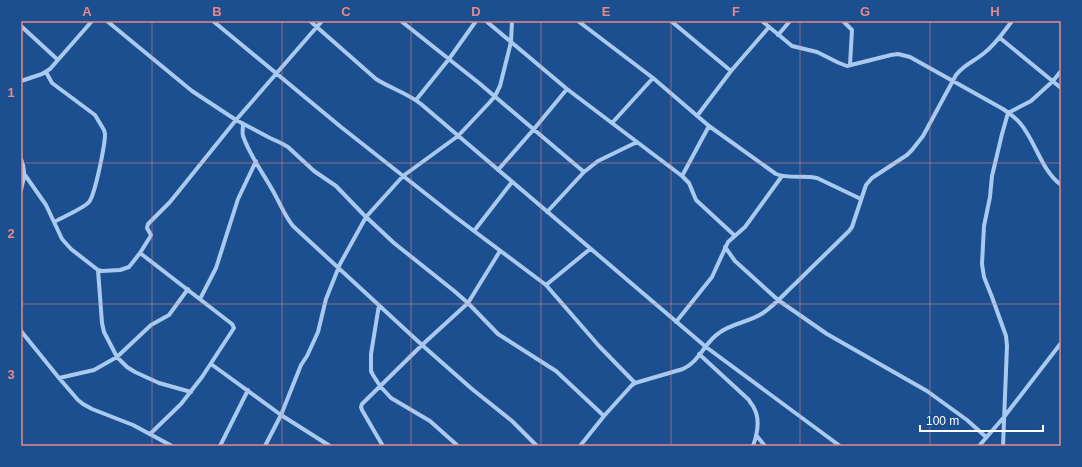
<svg xmlns="http://www.w3.org/2000/svg" width="1082" height="467" viewBox="0 0 1082 467" font-family="Helvetica,sans-serif">
  <style>
    .lines { fill: none; stroke-linecap: round; stroke-linejoin: round }
    .street { stroke: #a9c9ee; stroke-width: 4 }
    .grid { fill: none; stroke: #e88989; stroke-width: 1; stroke-opacity: 0.55 }
    .neatline { fill: none; stroke: #e88989; stroke-width: 1.5 }
    .grid-label { font-size: 13px; text-anchor: middle; font-weight: bold; fill: #e88989 }
  </style>
  <rect width="100%" height="100%" fill="#1b4f8f"/>
  <g class="lines">
    <path class="street" d="M107 21 192 91 236 120 270 138 281 143 288 147 314 171 336 186 363 214 394 243 453 290 468 303 498 334 556 371 604 416
      M213 21 341 127 454 216 546 285 599 346 635 383
      M310 21 376 79C390 88 407 93 421 104L706 347 840 446
      M401 21 479 83 584 172
      M486 21 567 89 682 176 689 183 696 200 734 235
      M578 21 653 78 709 126 776 174C789 179 804 175 817 178L861 199
      M671 21 731 71
      M762 21 792 46 817 52 839 63 847 66 891 55 898 54 910 57 1003 109C1009 113 1015 117 1020 123 1036 142 1041 170 1061 185
      M843 21 852 30 850 65
      M21 26 58 60
      M778 35 790 21
      M1000 38 1061 88
      M46 72 52 83 95 115 104 130 105 134C105 145 95 195 89 202 84 208 61 218 54 222
      M21 81 42 74 50 69 92 21
      M416 100 449 59 476 21
      M697 116 731 71 769 27
      M612 123 653 78
      M243 124C243 128 242 132 243 136 250 156 263 173 273 191 280 203 284 215 293 226L422 345 472 389 512 421 537 446
      M21 159C26 170 24 178 21 190
      M498 170 534 129 567 89
      M25 175 46 205 62 239 71 249 98 270 102 271 120 270 129 267 140 253 150 237 151 235 147 228 148 224 170 202 236 120 322 21
      M682 176 709 126
      M547 212 584 172 598 161 637 142
      M474 231 512 182
      M725 247 735 261 778 300 827 334 927 391 967 420 986 437
      M140 253 232 324 234 328 202 377 181 404 150 434
      M98 270 102 323 104 332 117 357 127 367 135 372 159 383 191 392
      M546 285 590 249
      M200 299 216 268 238 199 256 161
      M379 305 371 354V371L373 375 380 386 391 398 430 421 458 446
      M676 322 712 277 728 242 745 227 782 176
      M21 331 59 378 78 400 83 404 92 409 133 425 172 446
      M699 354 749 400C750 403 753 405 754 408 760 419 757 435 753 446
      M211 364 281 415 330 446
      M59 378 94 370 117 357 151 325 169 315 188 289
      M756 435 765 446
      M220 446 248 390
      M265 446 281 415 301 365 307 356 318 332 326 299 340 264 366 217 403 176 458 136 490 102 495 96 500 86 511 42 512 21
      M383 446 377 436 362 410 361 407 362 404 422 345 468 303 500 251
      M580 446 604 416 632 385 635 383 683 369C699 362 705 342 719 333 732 323 750 322 763 313 776 304 786 292 797 282 814 265 832 248 849 231L852 227 866 185 872 178 907 155 912 150 923 136 956 75C965 64 973 62 983 54 995 45 1003 33 1012 21
      M979 446 1004 417 1061 343
      M1003 446 1007 346 1006 336 992 297 984 277 982 264 984 226 990 197 992 176 1002 134 1008 113 1031 101 1053 81 1061 71"/>
  </g>
  <path class="grid" d="M152 21V446M282 21V446M411 21V446M541 21V446M671 21V446M800 21V446M930 21V446M21 163H1061M21 304H1061"/>
  <rect width="1082" height="467" fill="none" stroke="#1b4f8f" stroke-width="44"/>
  <path d="M920 425v6h123v-6" fill="none" stroke="#ffffff" stroke-width="2"/>
  <text x="926" y="425" font-size="12" fill="#ffffff" stroke="#1b4f8f" stroke-width="3" paint-order="stroke">100 m</text>
  <rect x="22" y="22" width="1038" height="423" class="neatline"/>
  <g class="grid-label">
    <text x="87" y="16">A</text>
    <text x="217" y="16">B</text>
    <text x="346" y="16">C</text>
    <text x="476" y="16">D</text>
    <text x="606" y="16">E</text>
    <text x="736" y="16">F</text>
    <text x="865" y="16">G</text>
    <text x="995" y="16">H</text>
    <text x="11" y="97">1</text>
    <text x="11" y="238">2</text>
    <text x="11" y="379">3</text>
  </g>
</svg>
